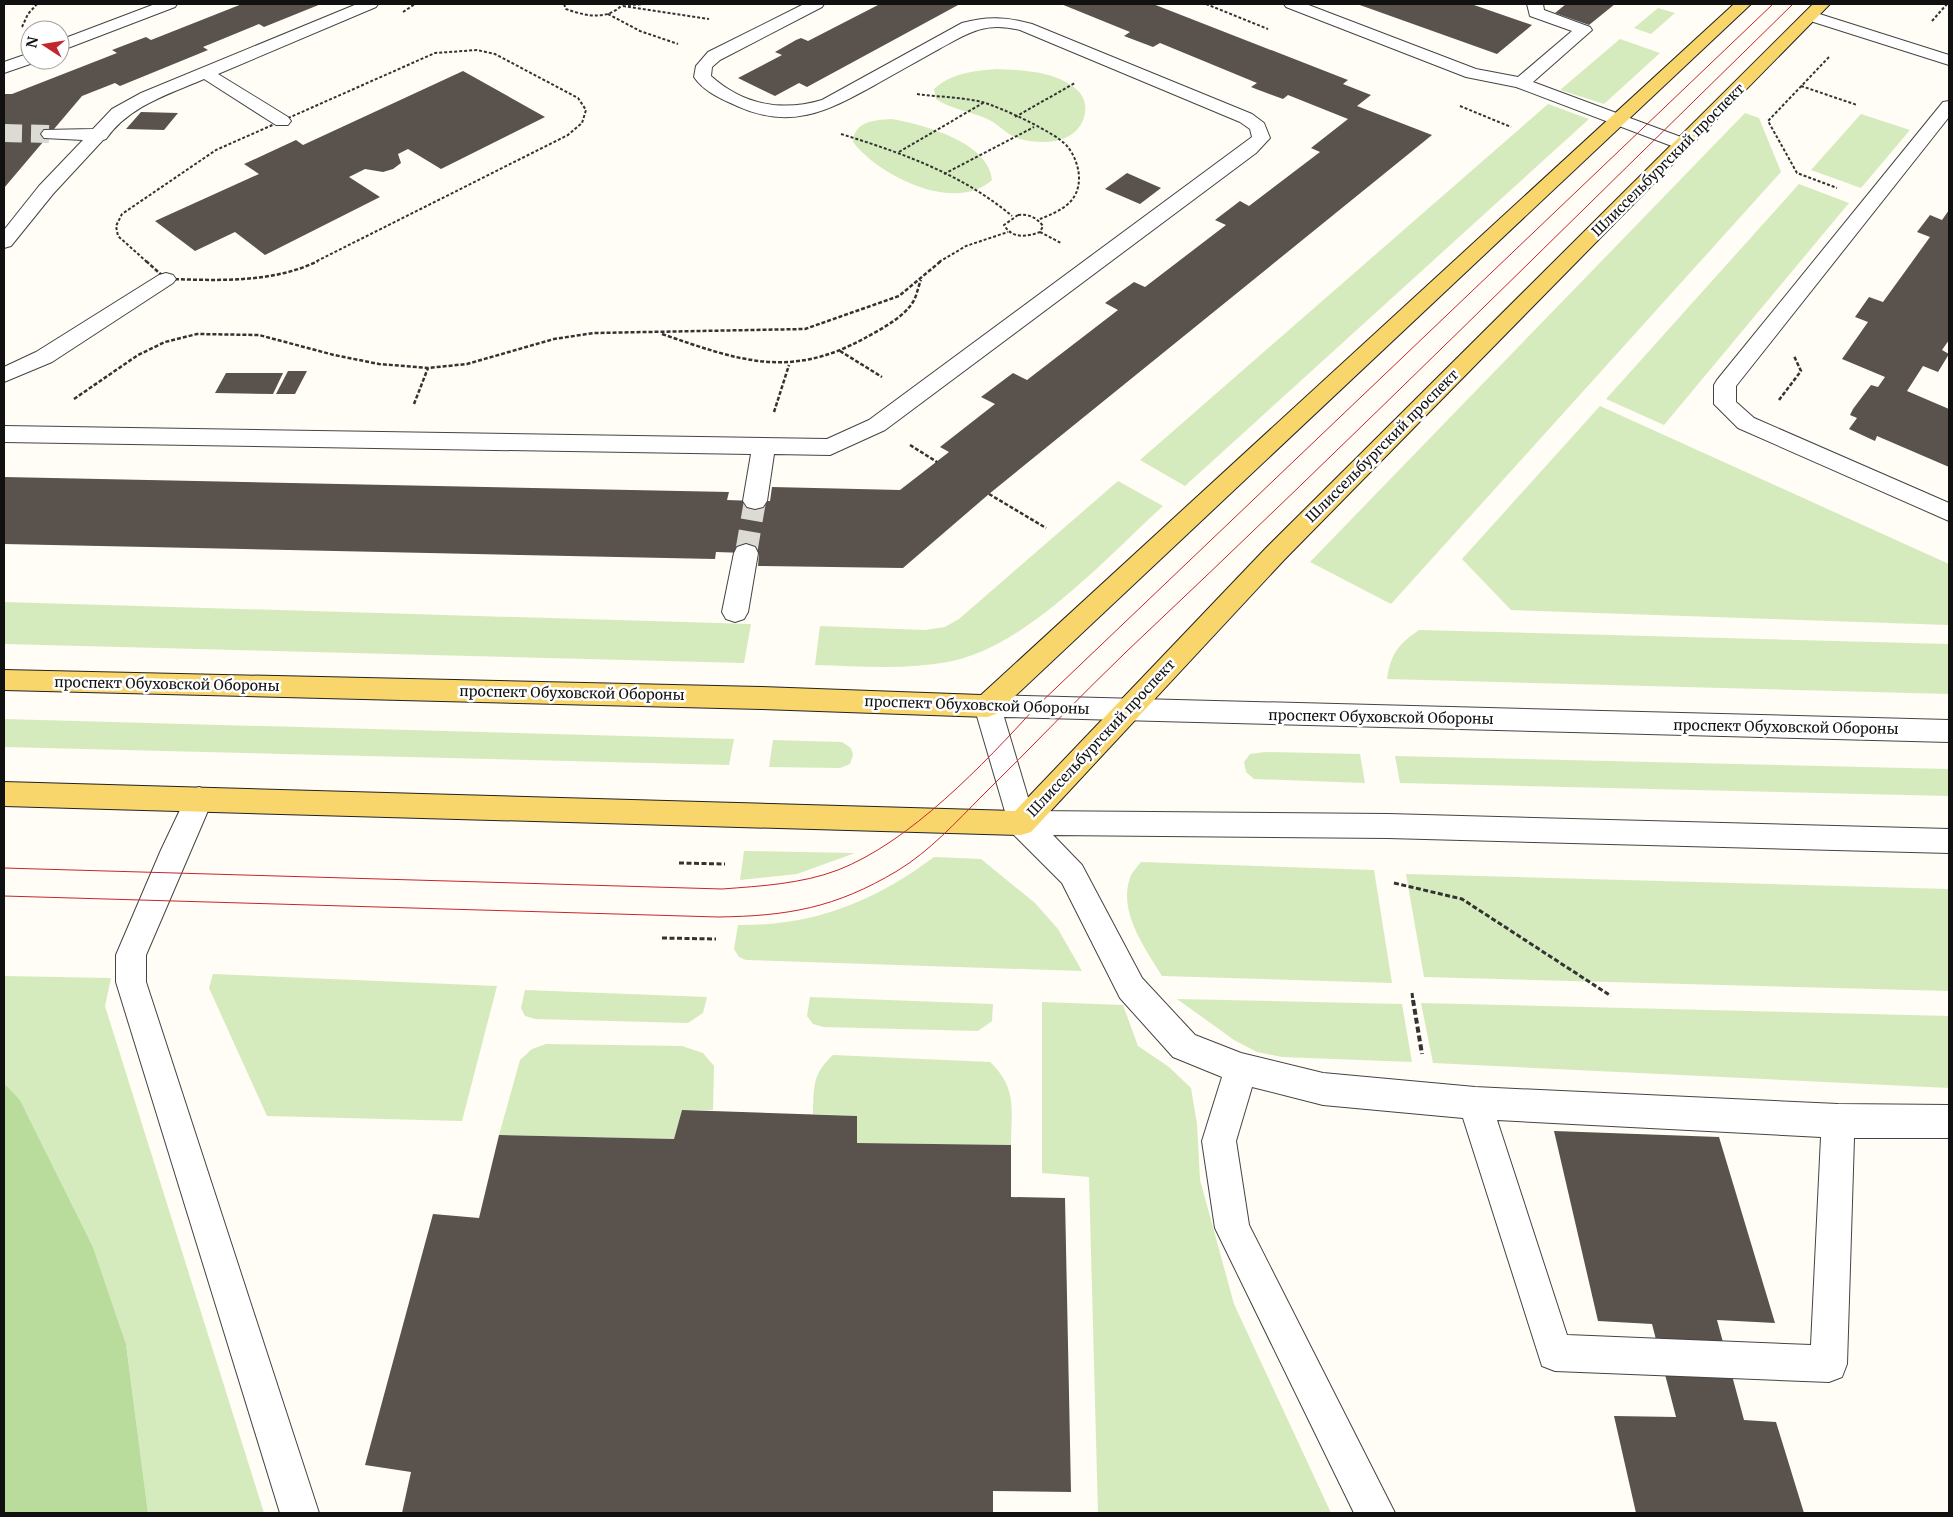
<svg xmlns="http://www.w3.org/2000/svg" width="1953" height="1517" viewBox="0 0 1953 1517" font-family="Merriweather,serif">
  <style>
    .green { fill: #d5ebbd }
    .forest { fill: #b9dc9c }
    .building { fill: #5a524d }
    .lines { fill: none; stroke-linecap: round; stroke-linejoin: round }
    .minor-tunnel-far1 { stroke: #dbdad3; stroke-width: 18; stroke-dasharray: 18 9; stroke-linecap: butt }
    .minor-tunnel { stroke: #dbdad3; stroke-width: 22; stroke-dasharray: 22 11; stroke-linecap: butt }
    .minor-casing { stroke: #444; stroke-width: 2 }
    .major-casing { stroke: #222; stroke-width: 2 }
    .path-far3 { stroke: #333; stroke-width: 2; stroke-dasharray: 3 2; stroke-linecap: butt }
    .path-far2 { stroke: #333; stroke-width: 2.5; stroke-dasharray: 4 2; stroke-linecap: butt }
    .path-far1 { stroke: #333; stroke-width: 3; stroke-dasharray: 5 2.5; stroke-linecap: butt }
    .path { stroke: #333; stroke-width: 4; stroke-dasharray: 6 3; stroke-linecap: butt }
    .minor { fill: #fff; fill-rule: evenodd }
    .major { fill: #f9d66b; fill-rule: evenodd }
    .tram { stroke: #c4262e; stroke-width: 1 }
    .labels { text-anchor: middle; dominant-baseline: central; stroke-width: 5; stroke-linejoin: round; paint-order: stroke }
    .street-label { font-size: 14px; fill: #111; stroke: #fff }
  </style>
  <rect width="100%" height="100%" fill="#fffdf5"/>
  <path class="green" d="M1658 8 1675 13 1651 34 1634 28Z
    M1620 39 1660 53 1604 104 1560 90Z
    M996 69C1023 70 1055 71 1076 89 1092 102 1086 127 1069 136 1055 144 1035 143 1020 139 1006 135 998 123 985 118 968 111 951 109 936 99L934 89C951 73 974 71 996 69Z
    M1548 104 1589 119 1185 486 1140 460Z
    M1745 113 1759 118 1781 172 1391 604 1310 562Z
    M1861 114 1910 130 1861 188 1811 170Z
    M891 119C922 124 989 142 992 180 955 214 879 176 853 142 854 122 873 120 891 119Z
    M1799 184 1849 203 1664 425 1606 399Z
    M1600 406 1949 564V625L1511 610 1462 559Z
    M1118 481 1163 506C1106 558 1024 649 948 662 904 670 859 666 815 665L820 626 925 630 945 627 959 619Z
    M4 602 751 624 744 663 4 644Z
    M1419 630 1949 644V694L1387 679C1391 653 1398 645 1419 630Z
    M4 719 734 739 729 765 4 747Z
    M773 740 842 742 851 748 853 755 850 764 840 768 769 767Z
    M1265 752 1360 754 1365 783 1254 779 1246 772 1244 762 1250 754Z
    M1395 756 1949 769V796L1400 783Z
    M744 851 855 853 797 874 740 880Z
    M934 857 981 859 1035 903 1058 929 1082 971 746 960 739 957 734 949 738 925C813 926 874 902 934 857Z
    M1141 862 1374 870 1392 983 1162 976C1145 948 1118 912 1130 878 1132 872 1137 867 1141 862Z
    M1406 874 1949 889V991L1424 977Z
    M213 974 497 986 462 1121 267 1116 209 988Z
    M4 976 111 978 105 1006 264 1513H148L126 1344 93 1247 20 1100 4 1083Z
    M525 990 707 997 703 1013 688 1023 535 1019 525 1016 521 1008Z
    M810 997 993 1004 992 1021 978 1031 823 1027 813 1024 807 1016Z
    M1177 999 1402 1004 1412 1062 1282 1057 1257 1052 1234 1040Z
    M1042 1002 1123 1005 1138 1046 1169 1067 1191 1088 1197 1124 1200 1180 1234 1304 1331 1513H1098L1089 1177 1042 1173Z
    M1421 1003 1949 1016V1088L1433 1063Z
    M546 1044 682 1046 703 1053 714 1066 713 1110H682L674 1139 499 1135 520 1060 532 1049Z
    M833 1055 990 1062C1018 1089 1011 1109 1011 1145L857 1143V1116L813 1114C814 1087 812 1074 833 1055Z"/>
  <path class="forest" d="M4 1083 20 1100 93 1247 126 1344 148 1513H4Z"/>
  <path class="building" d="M242 4H321L264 27 259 24 203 47 208 50 120 86 115 83 82 96 4 188V94H12L117 53 112 50 146 37 151 40Z
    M880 4H960L807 87 799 83 775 96 738 78 782 55 775 52 796 40 801 38 808 41Z
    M1061 4H1153L1348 80 1343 84 1371 95 1357 106 1432 135 989 494 903 568 758 566 759 554 746 553 716 552 715 559 4 544V477L729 492 727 500 755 501H770L772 487 900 490 949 452 940 447 995 404 981 397 1013 373 1027 380 1118 310 1105 303 1134 282 1145 287 1226 225 1215 220 1240 201 1249 206 1320 152 1311 148 1348 119 1288 95 1283 99 1256 89 1251 87 1257 83 1160 43 1153 47 1124 36 1130 32Z
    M1357 4H1471L1532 25 1497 54Z
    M1566 4H1615L1589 25 1555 13Z
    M463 71 545 117 441 169 408 149 398 154 401 163 393 169 383 172 365 169 349 177 380 197 265 255 235 232 195 251 155 221 259 174 244 164 296 140 303 145Z
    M141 112 178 113 164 130 126 129Z
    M1127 173 1161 188 1140 204 1105 189Z
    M1949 210V340L1942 350 1949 354 1938 372 1923 366 1907 391 1949 409V467L1877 436 1875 441 1849 429 1857 418 1850 415 1853 409 1871 385 1878 387 1885 377 1842 359 1868 322 1855 317 1869 297 1883 302 1930 237 1917 232 1930 215 1942 220Z
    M288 371H307L295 394H276Z
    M226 373H283L273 394 215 393Z
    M682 1110 857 1116V1143L1011 1145V1197L1065 1198 1071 1492 993 1491V1513H402L411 1472 365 1465 433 1214 479 1218 499 1135 674 1139Z
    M1554 1131 1719 1137 1775 1323 1717 1320 1744 1420 1776 1422 1804 1513H1636L1614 1416 1676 1417 1652 1324 1598 1321Z"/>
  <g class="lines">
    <path class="minor-tunnel-far1" d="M4 133 50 134"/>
    <path class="minor-tunnel" d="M746 553 755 501"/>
    <defs>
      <path id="minor" d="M155 4H177L175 7 60 51V40Z
        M357 4H378L376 7 218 74 288 117 291 121 288 125H276L204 79C167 95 129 106 106 139L103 140 53 194 11 246 4 248V230L39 186 83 140 44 138 41 134 44 130 93 129 112 109 141 93Z
        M804 4H824L822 7 720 60 712 67 711 76C743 105 782 112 822 100L962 23C987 16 1007 17 1032 24L1252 114 1264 123 1270 138 1256 153 885 430 830 455 774 454 767 501 763 507 755 509 747 507 743 501 751 454 4 442V426L827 439 869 420 1252 137 1250 129 1240 122 1020 30C985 21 968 33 939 49 917 61 895 74 873 86 826 112 790 130 737 106 722 99 704 92 694 77L696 66 708 52Z
        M1284 4H1306L1476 69 1518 77 1572 31 1530 16 1527 4H1543L1544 10 1590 27 1592 30 1533 82 1689 140 1692 144 1689 148H1677L1516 87 1466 77 1286 7Z
        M1810 11 1949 55V65L1804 19 1802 16Z
        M30 53V60H37L36 62 4 73V62Z
        M1949 101V117L1736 386V402L1754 418 1949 503V521L1738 428 1714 404V385L1717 380 1943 102Z
        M166 273 173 275 176 279 173 283 52 362 4 382V367L36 352 159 275Z
        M746 544 755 547 758 553 748 612 744 619 735 622 726 619 722 612 734 553 737 547Z
        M987 695 1949 720V742L1004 717 1032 811 1388 814 1949 829V853L1388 838 1053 835 1082 865 1142 978 1195 1035 1241 1053 1323 1073 1475 1087 1838 1104 1949 1105V1138H1854L1847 1364 1842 1377 1829 1382 1555 1371 1542 1366 1463 1118 1323 1105 1252 1087 1236 1141 1249 1225 1395 1513H1354L1215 1228 1202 1141 1222 1077 1173 1057 1120 998 1062 883 1011 832 974 706 978 698ZM1497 1120 1821 1137 1811 1345 1567 1335Z
        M199 787 209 791 213 799 146 955V982L319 1513H280L116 982V955L161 850 189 791Z"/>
      <path id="major" d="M1734 4H1751L996 714 987 717 761 709 4 690V670L761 687 981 695Z
        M1813 4H1830L1284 560 1031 832 1021 835 4 806V782L1015 811 1266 548Z"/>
    </defs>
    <use href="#minor" class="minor-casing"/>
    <use href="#major" class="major-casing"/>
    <path class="path-far3" d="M564 4 566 9C585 16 608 21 623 4
      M1206 4 1268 29
      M628 5 645 4
      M623 6 709 19
      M403 12 415 4
      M608 14 640 31 678 44
      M1932 21 1947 4
      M22 27 28 14 37 4
      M1829 57 1768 121 1797 173 1837 188
      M1801 86 1857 105
      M917 94C938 97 961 97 982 102 1000 107 1055 132 1067 146 1074 154 1079 167 1079 178 1079 203 1060 211 1040 219
      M1460 106 1511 127
      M1015 117 1075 83
      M841 134C902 153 962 174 1012 216
      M899 152 983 103
      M944 174 1034 127
      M1018 215C1029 214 1036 217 1043 226L1040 232C1027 237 1012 239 1004 225Z
      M1040 232 1061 243
      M147 262 118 236 116 226 122 214 216 150 435 53 477 50 495 54 578 98 586 110 582 123 568 135 315 262
      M939 262 966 246 1008 232"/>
    <path class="path-far2" d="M146 261 166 279C216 280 271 284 318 261
      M662 334C738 360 789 380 865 338 881 329 903 318 913 302 917 295 918 287 921 280
      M840 351 882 377
      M74 399 138 355 165 342 197 334 259 335 334 355 379 364 428 368 467 364 554 339 594 333 805 329 899 296 941 261
      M1779 400 1801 371 1794 356
      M414 404 428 368
      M774 412 789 365
      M910 445 937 462
      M989 494 1046 528"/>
    <path class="path-far1" d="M679 863 725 864
      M1394 883 1462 899 1611 996
      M662 938 716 939
      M1412 993 1413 1001"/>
    <path class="path" d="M1413 1000 1422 1054"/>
    <use href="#minor" class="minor"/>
    <use href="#major" class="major"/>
    <path class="tram" d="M4 868 722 889C761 886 801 884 838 870 910 842 984 764 1036 707L1773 4
      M4 896 718 917C788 916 835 908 897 871 930 851 956 822 983 795 1031 748 1077 699 1126 652 1351 440 1571 221 1793 4"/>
  </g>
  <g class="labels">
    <g class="street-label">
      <text transform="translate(1668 160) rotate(-45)">Шлиссельбургский проспект</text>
      <text transform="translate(1382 446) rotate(-45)">Шлиссельбургский проспект</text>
      <text transform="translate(167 684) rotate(1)">проспект Обуховской Обороны</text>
      <text transform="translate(572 693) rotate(1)">проспект Обуховской Обороны</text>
      <text transform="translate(977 705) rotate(2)">проспект Обуховской Обороны</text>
      <text transform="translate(1381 717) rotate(1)">проспект Обуховской Обороны</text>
      <text transform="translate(1786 727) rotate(1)">проспект Обуховской Обороны</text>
      <text transform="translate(1101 738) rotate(-47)">Шлиссельбургский проспект</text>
    </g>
  </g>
  <rect width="1953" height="1517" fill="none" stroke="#111111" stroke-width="10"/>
  <g transform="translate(45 45) rotate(282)"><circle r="24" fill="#ffffff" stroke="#a0a0a0"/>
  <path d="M0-4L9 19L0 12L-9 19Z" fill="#c4262e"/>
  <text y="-8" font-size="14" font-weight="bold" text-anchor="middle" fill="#111111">N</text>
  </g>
</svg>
